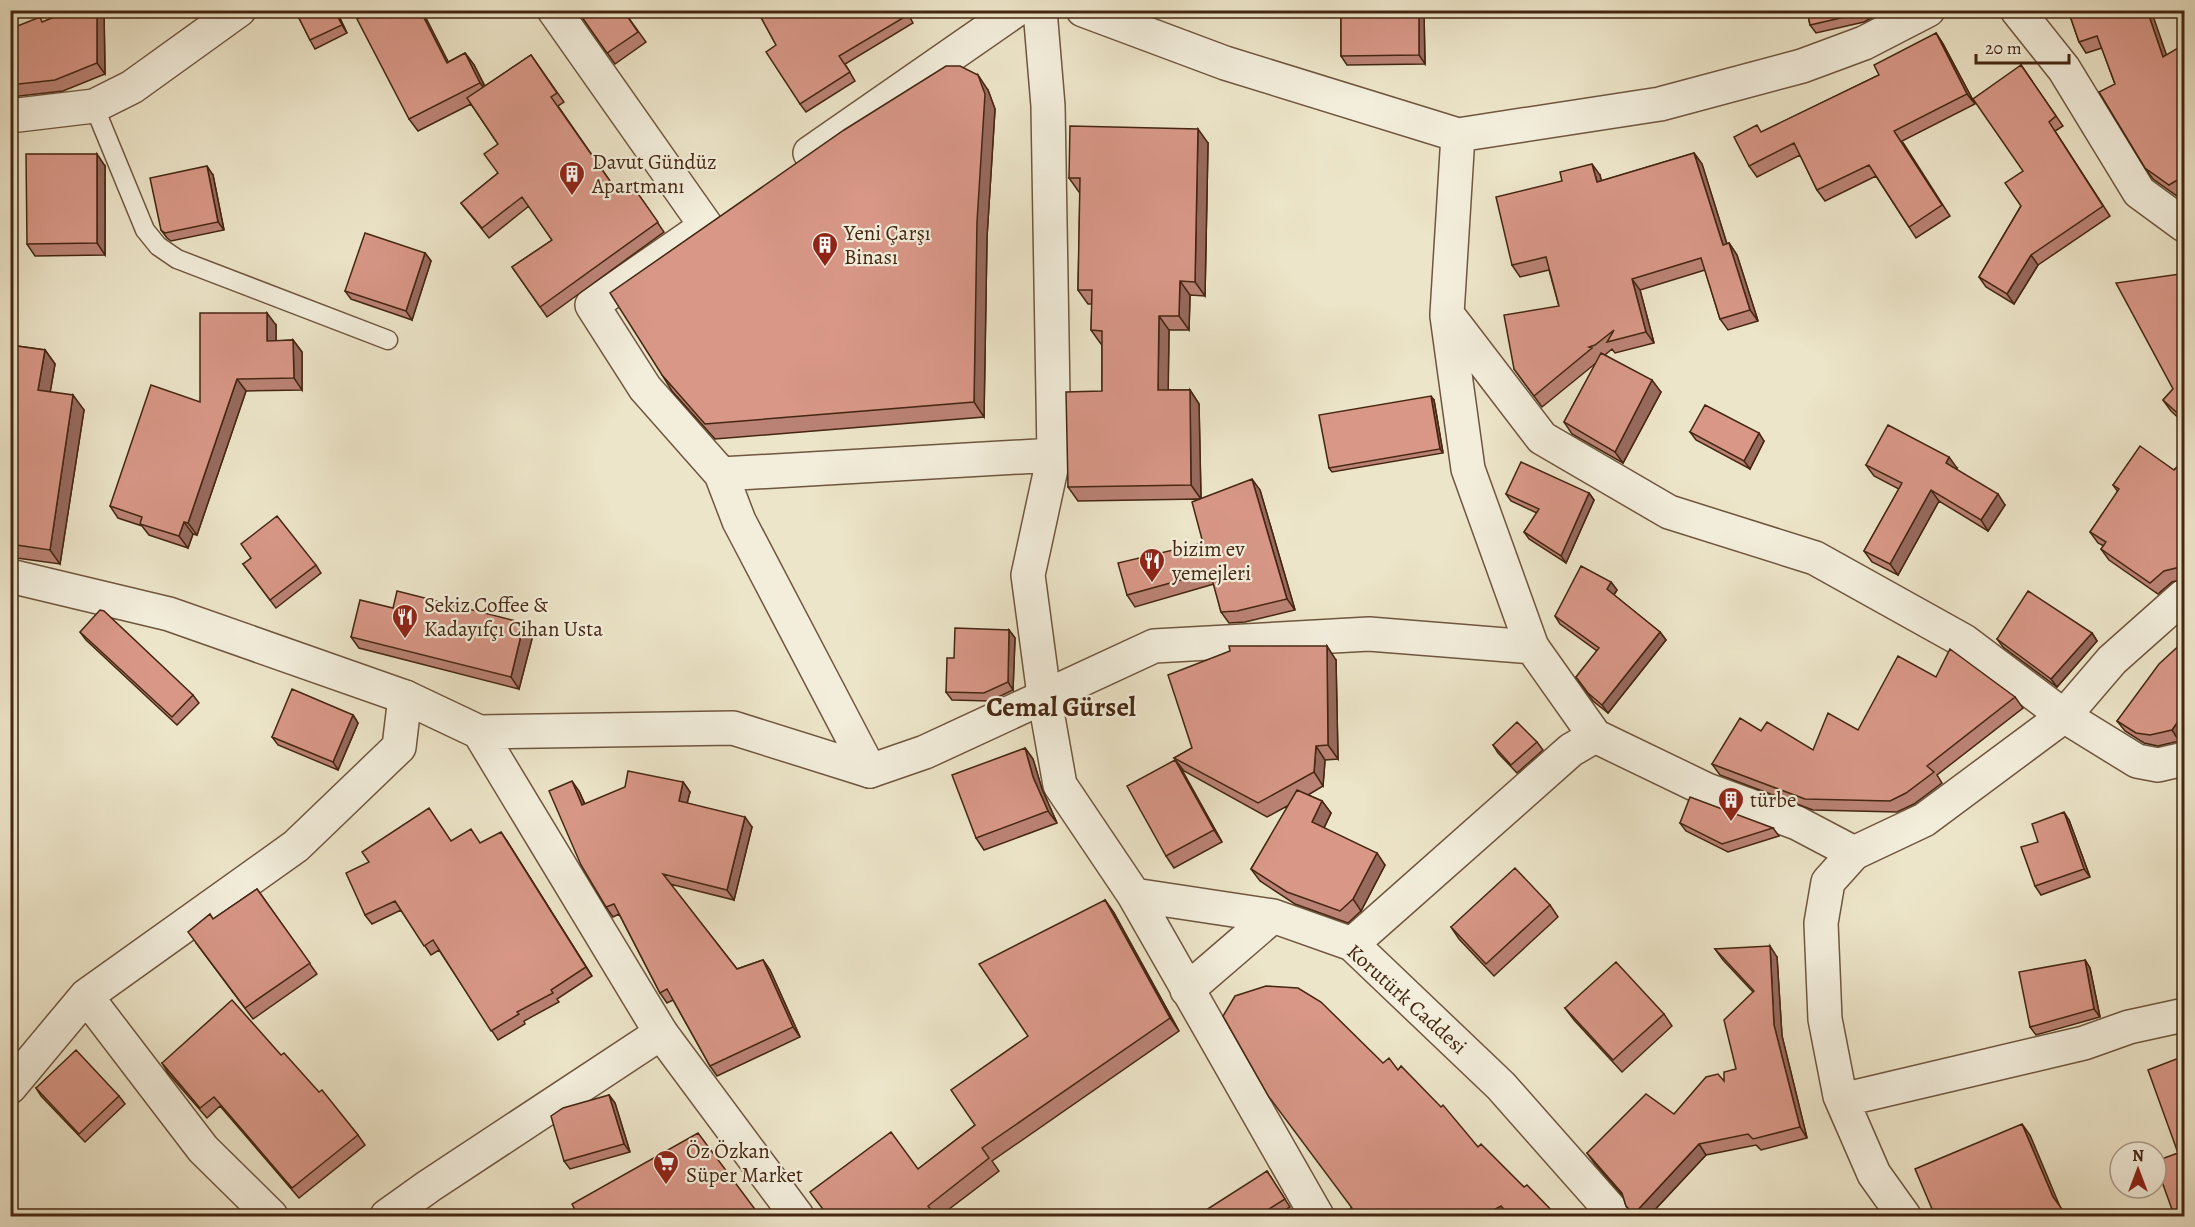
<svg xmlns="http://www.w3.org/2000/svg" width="2195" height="1227" viewBox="0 0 2195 1227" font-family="Alegreya,serif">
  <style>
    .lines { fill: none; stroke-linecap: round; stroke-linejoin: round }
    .service-casing { stroke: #6f563f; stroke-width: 21 }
    .minor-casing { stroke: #6f563f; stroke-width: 36 }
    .tertiary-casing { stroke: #6f563f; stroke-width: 36 }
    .service { stroke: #f3eedc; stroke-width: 18 }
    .minor { stroke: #f3eedc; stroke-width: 33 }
    .tertiary { stroke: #f3eedc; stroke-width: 33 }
    .wall { fill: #ba8274; stroke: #452611; stroke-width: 1.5 }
    .shaded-wall { fill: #976a5e; stroke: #452611; stroke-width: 1.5 }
    .building { fill: #d89787; stroke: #452611; stroke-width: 1.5 }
    .labels { text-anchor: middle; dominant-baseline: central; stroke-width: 4.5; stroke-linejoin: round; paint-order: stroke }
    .poi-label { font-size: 21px; fill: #452611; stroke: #f3eedc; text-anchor: start }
    .street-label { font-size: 21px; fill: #452611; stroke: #f3eedc }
    .district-label { font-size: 27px; font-weight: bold; fill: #452611; stroke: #f3eedc }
  </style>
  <rect width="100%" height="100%" fill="#ede5c9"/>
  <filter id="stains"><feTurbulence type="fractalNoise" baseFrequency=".00333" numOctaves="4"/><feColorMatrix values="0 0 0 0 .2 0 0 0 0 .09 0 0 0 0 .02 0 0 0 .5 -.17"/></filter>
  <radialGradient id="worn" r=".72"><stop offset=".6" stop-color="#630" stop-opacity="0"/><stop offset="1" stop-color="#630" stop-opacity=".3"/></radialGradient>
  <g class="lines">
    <defs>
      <path id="service" d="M94 106 145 230 158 246 177 259 388 340"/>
      <path id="minor" d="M554 10 706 226 592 305 645 388 721 474 739 521 870 771
        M1040 10 1048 106 1054 455 1028 575 1044 695 1060 785 1134 895 1317 1216
        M1083 10 1225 63 1458 135 1660 104 1802 66 1864 43 1928 10
        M2017 10 2064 69 2139 192 2184 225
        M10 116 94 106 132 87 239 10
        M1458 135 1447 314 1542 438 1669 512 1815 558 1964 641 2064 716 2137 761 2158 765 2184 759
        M810 153 1016 10
        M1447 316 1468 469 1532 647
        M721 474 1054 455
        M1854 853 1828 882 1821 923 1825 1019 1840 1096 1874 1174 1904 1216
        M1134 895 1273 916 1352 944 1501 1086 1616 1216
        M1352 944 1571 750 1595 736
        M1187 990 1273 916
        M86 996 203 1149 271 1216
        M10 1087 86 996 296 846 399 747 405 697
        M1842 1100 2084 1043 2129 1027 2184 1015
        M387 1216 429 1186 661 1033"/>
      <path id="tertiary" d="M10 576 169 614 405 697 479 732 733 728 870 771 925 752 1154 646 1369 634 1532 647 1595 736 1707 790 1797 823 1854 853 1924 820 2064 716 2112 660 2184 596
        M479 732 661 1033 797 1216"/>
    </defs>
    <use href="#service" class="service-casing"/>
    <use href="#minor" class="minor-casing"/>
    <use href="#tertiary" class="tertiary-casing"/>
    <use href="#service" class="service"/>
    <use href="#minor" class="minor"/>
    <use href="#tertiary" class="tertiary"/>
  </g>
  <path class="wall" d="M72 10H104V11L105 74 63 91 11 97 10 29 43 22Z
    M295 10H336L347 33 315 49 310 40Z
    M577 10H623L646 42 615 64Z
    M757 10H906L913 23 845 64 855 81 806 112 800 104 776 45Z
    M1341 10H1423L1424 13 1425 64 1347 65 1341 56Z
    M1807 10H1886L1864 22 1816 33 1810 25Z
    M2068 10 2166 55 2184 57V192L2177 196 2153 179 2145 168 2102 48 2086 53 2079 42Z
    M1936 33 1943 44 1975 104 1902 141 1950 216 1916 238 1876 176 1825 201 1817 190 1800 155 1757 177 1749 166 1762 132 1879 75Z
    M465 53 474 65 485 86 531 55 564 102 558 106 619 194 632 185 664 232 547 317 512 267 552 240 529 206 489 238 461 203 498 173V144L471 104 418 131 409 119 448 62Z
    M2021 65 2063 126 2055 131 2110 216 2038 265 2014 304 1986 287 1979 277 2021 206 2023 171Z
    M988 90 995 109 987 237 984 417 715 439 672 391 662 375Z
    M1208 143 1205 296 1190 295 1189 330H1169L1168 390H1190L1199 404 1201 499 1260 490 1295 610 1245 622 1229 623 1221 612 1214 584 1135 607 1127 595 1203 543 1199 499 1078 501 1068 487 1102 391V344H1101L1091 330 1092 304H1088L1078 290 1080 192H1079L1069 178Z
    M1694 153 1702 164 1727 244 1729 243 1737 255 1758 321 1728 330 1720 319 1705 270 1640 290 1654 343 1615 353 1612 349 1605 355 1661 392 1623 463 1572 434 1564 422 1596 363 1542 407 1514 369 1559 306 1549 270 1520 277 1512 265 1600 175 1601 181Z
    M105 166V255L35 256 27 244Z
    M213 175 224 230 171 241 167 238 161 230Z
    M425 253 431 261 412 320 351 299 345 291Z
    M2184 278V423L2171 411 2163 400 2173 389Z
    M276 325V341L293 340 302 352V390L246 391 197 535 193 534 188 548 149 535 142 526 118 518 110 506 200 402Z
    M10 345 45 350 55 364 50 392 84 410 60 564 10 557Z
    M1434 400 1443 453 1332 472 1329 468Z
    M1690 432 1764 441 1750 469 1696 440Z
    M2184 460V579L2172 582 2158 594 2109 560 2101 549 2104 546 2098 543 2090 532 2118 492 2113 485 2174 470Z
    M1866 465 1957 468 1956 469 2005 505 1988 531 1939 501 1898 575 1872 562 1864 551 1899 489 1874 476Z
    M1589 493 1594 500 1566 563 1529 539 1524 532 1537 513 1511 501 1506 494Z
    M243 564 316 565 321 573 276 608Z
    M1611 582 1617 590 1614 595 1660 632 1666 640 1608 713 1593 701 1576 677 1597 651 1560 624 1555 616Z
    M393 608 524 623 533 635 519 689 359 648 351 637Z
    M1009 630 1015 638 1013 690 990 701 952 700 946 692 954 658Z
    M80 632 193 695 199 703 177 725 86 640Z
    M2092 633 2097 641 2057 687 2003 647 1997 639Z
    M2184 641 2179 741 2158 746 2144 743 2125 731 2117 721Z
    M1336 660 1338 759 1325 760 1323 786 1308 795 1322 801 1331 813 1324 828 1385 865 1361 911 1348 923 1295 904 1260 881 1251 869 1289 805 1267 817 1184 771 1174 758 1192 748Z
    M1936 677 2015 697 2023 708 1937 775 1942 783 1914 804 1897 812 1813 810 1720 775 1712 764 1813 750 1858 730Z
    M353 715 358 723 338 770 278 745 272 737Z
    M1537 742 1543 750 1517 773 1498 753 1493 745Z
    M1025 748 1033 759 1042 789 1057 823 984 850 976 838Z
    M1175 760 1183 772 1222 842 1174 868 1166 856Z
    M683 782 690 792 687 803 752 827 734 900 670 884 737 969 763 960 770 970 800 1037 717 1076 710 1066 673 1000 667 1003 660 993 619 914 613 917 606 907 579 791 585 804Z
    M2069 820 2090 877 2041 895 2035 886 2038 842Z
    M1680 823 1773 828 1779 836 1728 852 1686 831Z
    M451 841 480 843 507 841 592 976 557 999 559 1002 524 1021 525 1024 498 1040 439 950 431 955 401 910 372 924 365 915Z
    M257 889 317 974 253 1019 196 943 213 919Z
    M1105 900 1114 913 1179 1031 992 1161 999 1171 940 1216H828L918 1169 975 1125 1028 1036Z
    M1550 905 1558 917 1494 976 1459 939 1451 927Z
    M1715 949 1777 957 1782 1036 1807 1138 1761 1150 1756 1145 1706 1155 1649 1216H1634L1626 1206 1623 1196 1595 1164 1587 1153 1674 1114 1724 1081 1736 1069 1753 992 1723 960Z
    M2085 960 2090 968 2100 1017 2036 1035 2030 1027Z
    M1565 1008 1664 1014 1672 1026 1622 1072 1574 1020Z
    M281 1055 358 1135 365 1145 299 1198 220 1106 207 1118 168 1073 162 1063Z
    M1383 1063 1398 1070 1478 1147 1524 1187 1557 1216H1346L1351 1208Z
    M36 1088 119 1096 125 1104 85 1142 41 1096Z
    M609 1095 615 1103 630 1152 570 1169 564 1161Z
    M1267 1171 1290 1207 1276 1216H1210Z"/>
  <path class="shaded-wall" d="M97 10H104V11L105 74 97 63Z
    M334 10H336L347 33 342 25Z
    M420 10H422L455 75 447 63Z
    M1419 10H1423L1424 13 1425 64 1419 55Z
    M2147 10H2151L2171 68 2163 57Z
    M1936 33 1943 44 1975 104 1967 94Z
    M465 53 474 65 489 95 480 83Z
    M978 75 988 90 995 109 987 237 984 417 974 402Z
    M1198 129 1208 143 1205 296 1195 282Z
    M1694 153 1702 164 1731 257 1723 245Z
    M97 154 105 166V255L97 243Z
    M1592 164 1600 175 1605 193 1597 182Z
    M207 166 213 175 224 230 218 222Z
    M1729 243 1737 255 1758 321 1750 310Z
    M425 253 431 261 412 320 406 311Z
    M2031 255 2038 265 2014 304 2007 294Z
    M1632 279 1640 290 1654 343 1646 332Z
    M1180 281 1190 295 1189 330 1179 316Z
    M267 313 276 325V353L267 341Z
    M1159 316 1169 330 1168 405 1158 390Z
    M293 340 302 352V390L294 378Z
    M45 350 55 364 48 405 38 390Z
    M237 379 246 391 197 535 188 523Z
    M1652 380 1661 392 1623 463 1615 452Z
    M1190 390 1199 404 1201 499 1191 485Z
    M73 395 84 410 60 564 50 550Z
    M1431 396 1434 400 1443 453 1440 449Z
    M1759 433 1764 441 1750 469 1744 461Z
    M1949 457 1957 468 1953 474 1946 463Z
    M1252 479 1260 490 1295 610 1287 599Z
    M1931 490 1939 501 1898 575 1890 564Z
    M1589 493 1594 500 1566 563 1561 556Z
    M1998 494 2005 505 1988 531 1981 520Z
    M184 522 193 534 188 548 179 536Z
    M2184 536V552L2179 544Z
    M2184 560V574L2180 567Z
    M1611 582 1617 590 1612 597 1607 589Z
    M524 623 533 635 519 689 511 677Z
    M1009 630 1015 638 1013 690 1008 682Z
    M1660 632 1666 640 1608 713 1602 705Z
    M2092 633 2097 641 2057 687 2051 679Z
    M1327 646 1336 660 1338 759 1328 745Z
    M2184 713V734L2179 741 2172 730Z
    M353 715 358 723 338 770 333 762Z
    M1316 746 1325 760 1323 786 1314 772Z
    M1025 748 1033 759 1042 789 1057 823 1048 811 1033 777Z
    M1175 760 1183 772 1222 842 1214 830Z
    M572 781 579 791 589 815 582 805Z
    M683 782 690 792 685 811 679 801Z
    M1322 801 1331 813 1321 834 1312 822Z
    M2064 812 2069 820 2090 877 2084 869Z
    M745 817 752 827 734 900 727 890Z
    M501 832 507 841 592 976 586 967Z
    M1377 853 1385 865 1361 911 1353 899Z
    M1105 900 1114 913 1179 1031 1170 1018Z
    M1770 946 1777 957 1782 1036 1807 1138 1800 1127 1774 1025Z
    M763 960 770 970 800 1037 793 1027Z
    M2085 960 2090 968 2100 1017 2094 1009Z
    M609 1095 615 1103 630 1152 624 1144Z
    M2022 1124 2030 1135 2061 1209 2053 1197Z
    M1699 1144 1706 1155 1649 1216H1636L1634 1214Z"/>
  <path class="building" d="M72 10H97V63L55 80 10 85V29L40 17 42 22Z
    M295 10H334L342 25 310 40Z
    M373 10H420L447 63 465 53 480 83 409 119 357 19Z
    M577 10H623L638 32 607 53Z
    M757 10H905L908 15 839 56 850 72 800 104 766 52 776 45Z
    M1341 10H1419V55L1341 56Z
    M1807 10H1866L1858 14 1810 25Z
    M2068 10H2147L2163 57 2178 48 2184 58V176L2169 185 2145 168 2099 92 2115 84 2097 36 2079 42Z
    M1936 33 1967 94 1894 131 1942 205 1909 227 1869 165 1817 190 1794 143 1749 166 1734 137 1757 125 1761 132 1879 75 1874 65Z
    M531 55 557 93 551 97 619 194 632 185 658 222 540 307 512 267 552 240 522 197 482 228 461 203 498 173 484 154 498 144 467 98Z
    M2021 65 2056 116 2049 122 2103 206 2031 255 2007 294 1979 277 2021 206 2005 183 2023 171 1973 99Z
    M946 66H960L978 75 985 94 977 222 974 402 705 424 662 375 610 293 844 130Z
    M1070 126 1198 129 1195 282 1180 281 1179 316H1159L1158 390H1190L1191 485 1068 487 1066 392 1102 391V331L1091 330 1092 290H1078L1080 178H1069Z
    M1694 153 1723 245 1729 243 1750 310 1720 319 1701 258 1632 279 1646 332 1607 342 1614 330 1595 345 1589 347 1592 348 1534 396 1514 369 1504 315 1559 306 1546 257 1512 265 1496 197 1562 181 1560 172 1592 164 1597 182Z
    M26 154H97V243L27 244Z
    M207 166 218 222 165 233 161 230 150 178Z
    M365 233 425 253 406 311 345 291Z
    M2180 274 2184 278V419L2163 400 2173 389 2116 283Z
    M200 313H267V341L293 340 294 378 237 379 188 523 184 522 179 536 140 524 142 517 110 506 151 385 200 402Z
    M10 345 45 350 38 390 73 395 50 550 10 544Z
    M1601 353 1652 380 1615 452 1564 422Z
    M1431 396 1440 449 1329 468 1319 415Z
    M1705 405 1759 433 1744 461 1690 432Z
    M1888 425 1949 457 1946 463 1998 494 1981 520 1931 490 1890 564 1864 551 1902 483 1866 465Z
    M2140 446 2174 470 2184 460V536L2179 544 2184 548V560L2180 567 2164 571 2150 583 2101 549 2106 542 2090 532 2119 489 2113 485Z
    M1521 462 1589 493 1561 556 1524 532 1539 509 1506 494Z
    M1252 479 1287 599 1237 611 1221 612 1210 572 1127 595 1118 563 1203 543 1192 502Z
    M277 516 316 565 270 600 243 564 251 558 241 544Z
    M1581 566 1611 582 1607 589 1660 632 1602 705 1588 693 1576 677 1599 648 1555 616Z
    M397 591 524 623 511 677 351 637 360 600 393 608Z
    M2028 591 2092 633 2051 679 1997 639Z
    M100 610 104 611 193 695 172 717 80 632Z
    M955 628 1009 630 1008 682 984 693 946 692 947 658H954Z
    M2184 641V713L2172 730 2150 735 2136 733 2117 721 2159 664Z
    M1229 646H1327L1328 745 1316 746 1314 772 1258 803 1174 758 1192 748 1168 675 1230 651Z
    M1950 649 2015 697 1927 766 1934 772 1906 793 1890 801 1805 799 1712 764 1740 718 1761 731 1767 722 1813 750 1828 713 1858 730 1898 656 1936 677Z
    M292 689 353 715 333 762 272 737Z
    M1517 722 1537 742 1511 765 1493 745Z
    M1025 748 1033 777 1048 811 976 838 952 775Z
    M1175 760 1214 830 1166 856 1127 786Z
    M628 771 683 782 679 801 745 817 727 890 663 874 737 969 763 960 793 1027 710 1066 667 989 660 993 614 904 606 907 581 865 549 791 572 781 582 805 625 787Z
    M1297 790 1322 801 1312 822 1377 853 1353 899 1340 911 1287 892 1251 869Z
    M1690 797 1773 828 1722 844 1680 823Z
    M429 808 451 841 471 829 480 843 501 832 586 967 551 990 553 993 517 1012 519 1014 491 1031 433 940 424 946 395 901 365 915 346 873 369 862 362 852Z
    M2064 812 2084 869 2035 886 2021 847 2038 842 2032 824Z
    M1515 868 1550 905 1486 964 1451 927Z
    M257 889 310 963 245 1008 188 932 210 914 213 919Z
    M1105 900 1170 1018 982 1148 989 1158 928 1206 936 1216H828L810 1192 891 1132 918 1169 975 1125 951 1090 1028 1036 979 964Z
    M1770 946 1774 1025 1800 1127 1753 1139 1748 1134 1699 1144 1634 1214 1626 1206 1622 1193 1587 1153 1646 1094 1674 1114 1706 1077 1718 1074 1724 1081V1072L1736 1069 1724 1020 1754 991 1715 949Z
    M2085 960 2094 1009 2030 1027 2019 972Z
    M1616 962 1664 1014 1613 1060 1565 1008Z
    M1266 986 1298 988 1321 1002 1383 1063 1389 1058 1398 1070 1401 1066 1441 1107 1443 1105 1478 1147 1481 1144 1524 1187 1527 1185 1557 1216H1510L1501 1206 1483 1216H1346L1344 1214 1352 1208 1269 1097 1223 1016 1235 996Z
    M232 1000 281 1055 284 1053 319 1092 322 1090 358 1135 292 1188 214 1097 200 1108 162 1063Z
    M76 1050 119 1096 79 1134 36 1088Z
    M2184 1056V1216H2170L2174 1215 2156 1165V1161L2178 1153 2148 1070Z
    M609 1095 624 1144 564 1161 551 1116 563 1108Z
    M2022 1124 2053 1197 2067 1216H1935L1915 1169Z
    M698 1133 760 1216H578L572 1204Z
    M1267 1171 1285 1199 1258 1216H1210L1206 1210Z"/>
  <defs>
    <symbol id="building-pin" viewBox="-11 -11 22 30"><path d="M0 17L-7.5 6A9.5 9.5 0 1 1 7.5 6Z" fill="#8f2418" stroke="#f3eedc"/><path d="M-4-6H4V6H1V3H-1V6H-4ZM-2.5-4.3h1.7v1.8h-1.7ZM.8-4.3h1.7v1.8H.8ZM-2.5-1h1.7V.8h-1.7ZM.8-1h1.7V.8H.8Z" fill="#fff"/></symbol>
    <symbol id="restaurant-pin" viewBox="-11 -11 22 30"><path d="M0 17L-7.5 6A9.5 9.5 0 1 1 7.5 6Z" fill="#8f2418" stroke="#f3eedc"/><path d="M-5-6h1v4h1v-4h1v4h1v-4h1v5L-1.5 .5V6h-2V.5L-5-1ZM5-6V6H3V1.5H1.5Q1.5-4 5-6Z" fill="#fff"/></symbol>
    <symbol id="supermarket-pin" viewBox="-11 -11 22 30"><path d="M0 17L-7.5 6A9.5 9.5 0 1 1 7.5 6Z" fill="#8f2418" stroke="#f3eedc"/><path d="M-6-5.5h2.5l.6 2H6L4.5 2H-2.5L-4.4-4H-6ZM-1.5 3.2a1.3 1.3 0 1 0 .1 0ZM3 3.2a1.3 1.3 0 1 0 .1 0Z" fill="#fff"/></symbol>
  </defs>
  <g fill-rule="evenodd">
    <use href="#building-pin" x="557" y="159" width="30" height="40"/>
    <use href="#building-pin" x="810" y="230" width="30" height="40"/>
    <use href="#restaurant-pin" x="1137" y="546" width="30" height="40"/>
    <use href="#restaurant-pin" x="390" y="602" width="30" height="40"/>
    <use href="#building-pin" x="1716" y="785" width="30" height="40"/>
    <use href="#supermarket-pin" x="651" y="1148" width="30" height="40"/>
  </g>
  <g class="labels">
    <g class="poi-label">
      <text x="592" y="162">Davut Gündüz<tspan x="592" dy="24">Apartmanı</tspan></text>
      <text x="844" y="233">Yeni Çarşı<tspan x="844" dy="24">Binası</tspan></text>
      <text x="1172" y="549">bizim ev<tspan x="1172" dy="24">yemejleri</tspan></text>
      <text x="424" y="605">Sekiz Coffee &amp;<tspan x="424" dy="24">Kadayıfçı Cihan Usta</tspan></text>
      <text x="1750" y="800">türbe</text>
      <text x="686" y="1151">Öz Özkan<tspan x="686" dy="24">Süper Market</tspan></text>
    </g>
    <g class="street-label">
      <text transform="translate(1407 999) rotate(42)">Korutürk Caddesi</text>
    </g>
    <g class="district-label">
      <text x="1061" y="707">Cemal Gürsel</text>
    </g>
  </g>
  <rect width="2195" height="1227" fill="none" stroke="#ede5c9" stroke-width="36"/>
  <rect x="12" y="12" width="2171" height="1203" fill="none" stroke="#452611" stroke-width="3"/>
  <rect x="18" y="18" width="2159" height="1191" fill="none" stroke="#452611" stroke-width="1.5"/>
  <g transform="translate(2138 1170)"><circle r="28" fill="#f3eedc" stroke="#ad9e8b" stroke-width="1.5"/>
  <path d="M0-4.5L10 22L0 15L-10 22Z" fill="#8f2418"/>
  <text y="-9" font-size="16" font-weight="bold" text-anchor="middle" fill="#452611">N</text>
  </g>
  <path d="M1976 54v9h93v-9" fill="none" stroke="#452611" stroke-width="3"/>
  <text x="1985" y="54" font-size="18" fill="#452611" stroke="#f3eedc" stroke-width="4.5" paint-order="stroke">20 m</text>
  <rect width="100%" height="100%" filter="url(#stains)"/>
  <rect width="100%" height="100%" fill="url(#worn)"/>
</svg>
